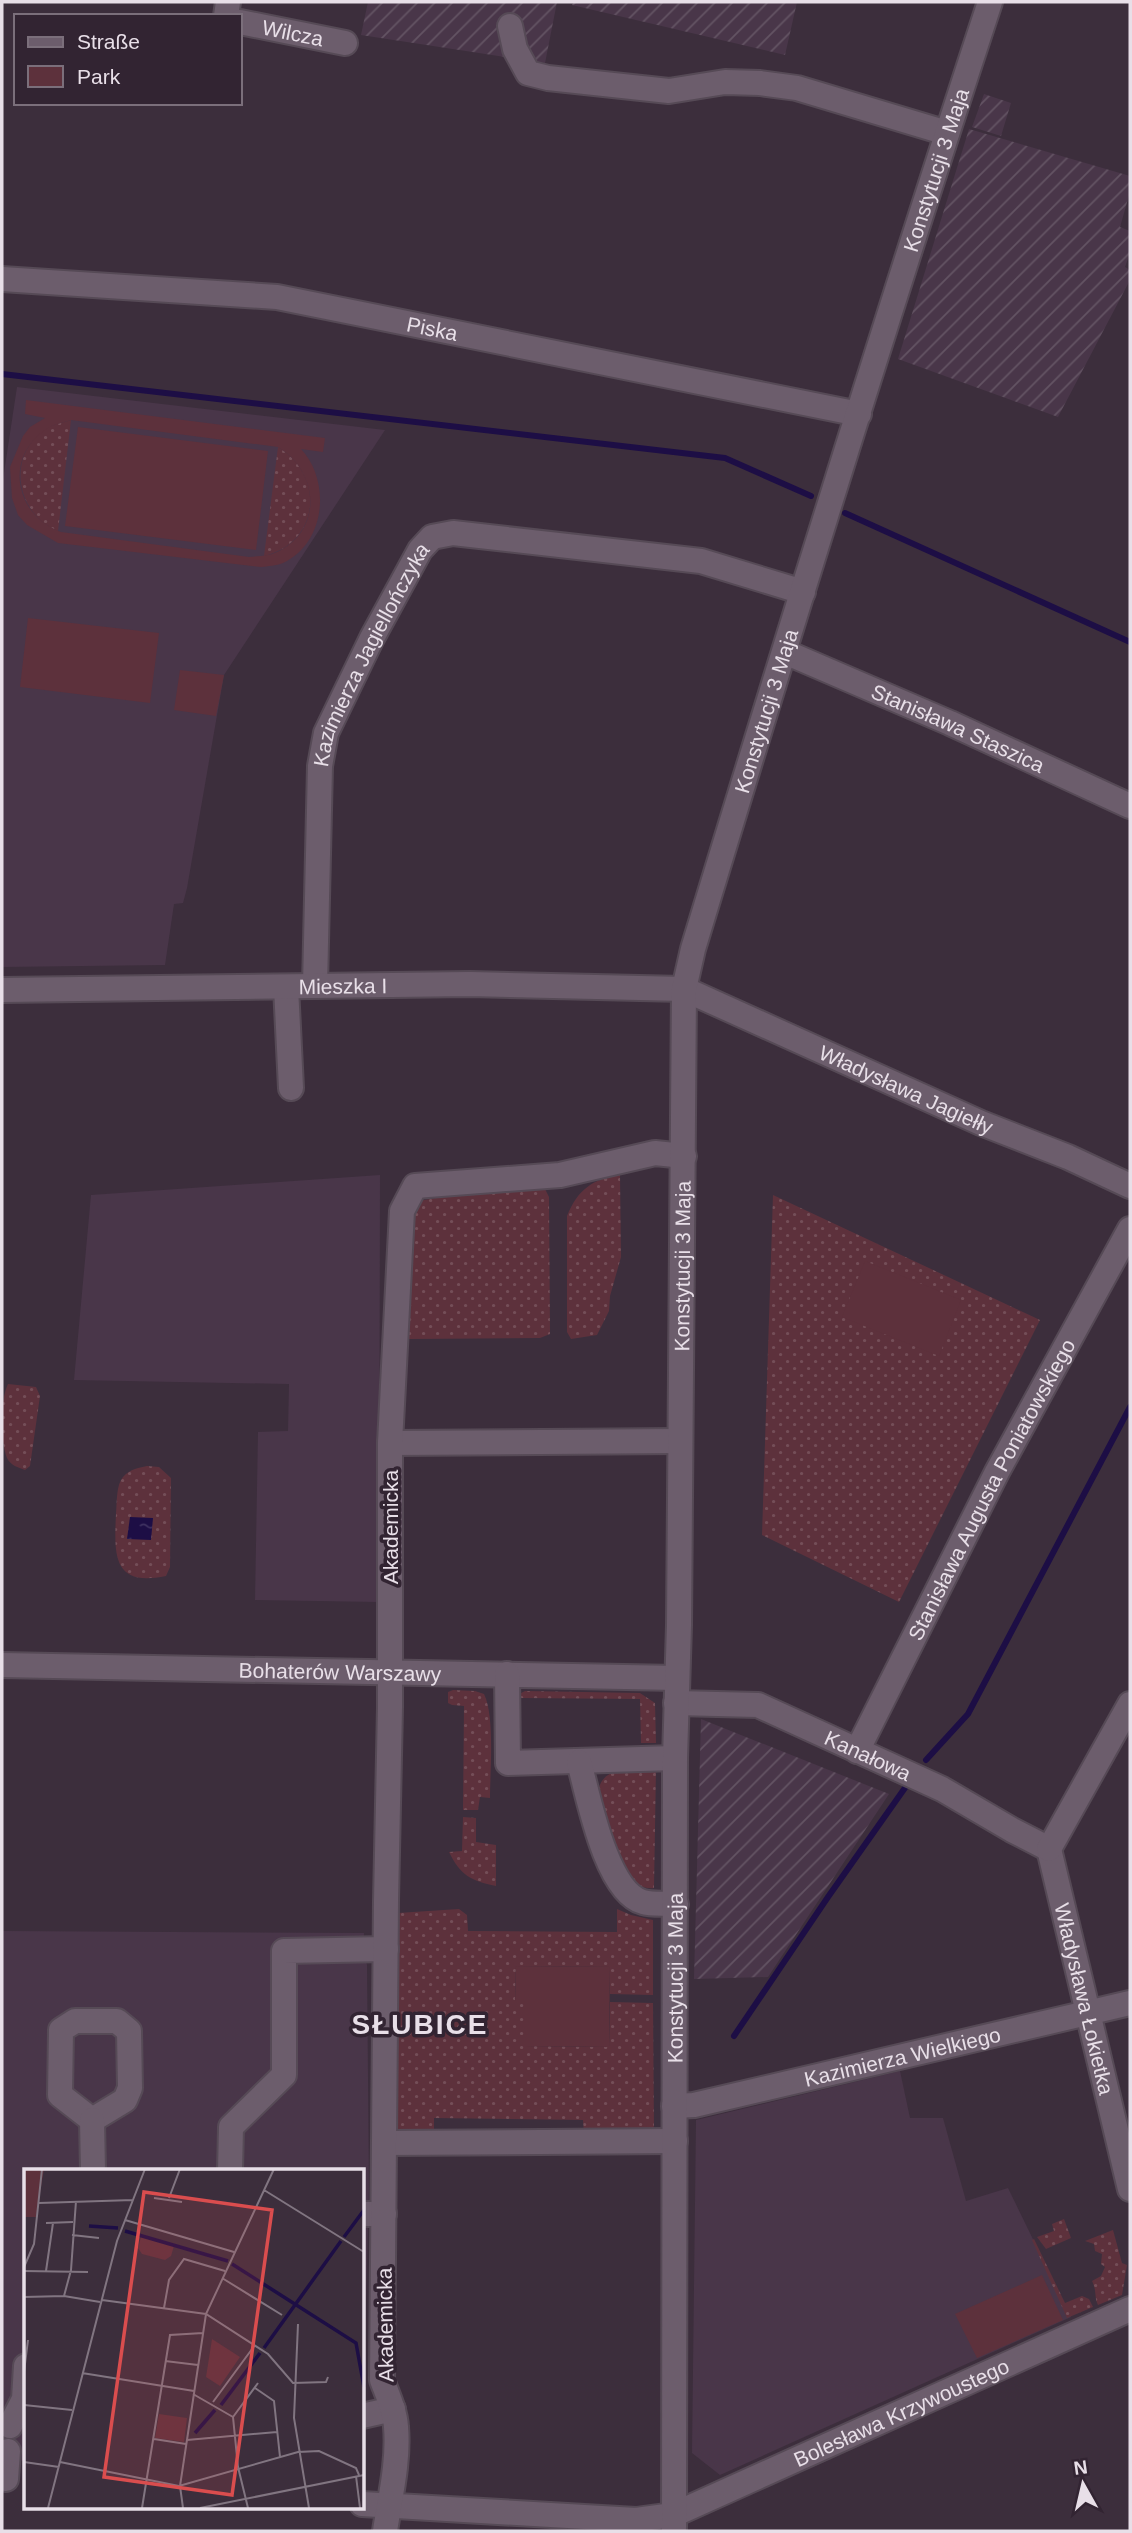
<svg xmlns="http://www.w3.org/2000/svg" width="1132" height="2533" viewBox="0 0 1132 2533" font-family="Arial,sans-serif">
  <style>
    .built { fill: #493649 }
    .industrial { fill: url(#industrial-furrows) }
    .grass { fill: url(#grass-dots) }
    .park { fill: #5d313c; fill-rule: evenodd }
    .water { fill: url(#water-ripples) }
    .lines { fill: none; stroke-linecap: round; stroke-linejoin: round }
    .stream { stroke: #1d0e45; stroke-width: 6 }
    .minor-casing { stroke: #564a56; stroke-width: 28 }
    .minor { stroke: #6c5d6c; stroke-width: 24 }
    .labels { text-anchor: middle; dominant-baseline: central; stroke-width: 7; stroke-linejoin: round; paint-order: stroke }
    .street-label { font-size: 21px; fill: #e8dfe8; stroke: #322432 }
    .district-label { font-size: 28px; font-weight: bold; letter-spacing: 2px; fill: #e8dfe8; stroke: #322432 }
    .inset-river { fill: none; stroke: #1d0e45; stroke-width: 3.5 }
    .inset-road { fill: none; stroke: #817581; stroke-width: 2 }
    .view { fill: #da4d4e; fill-opacity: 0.15; stroke: #da4d4e; stroke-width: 3.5 }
    .inset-edge { fill: none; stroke: #e8dfe8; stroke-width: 3.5 }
  </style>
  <defs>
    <pattern id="industrial-furrows" width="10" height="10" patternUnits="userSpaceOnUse" patternTransform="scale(1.75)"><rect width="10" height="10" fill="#493649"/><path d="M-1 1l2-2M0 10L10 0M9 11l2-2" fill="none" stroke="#635363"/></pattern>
    <pattern id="grass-dots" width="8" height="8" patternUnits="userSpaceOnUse" patternTransform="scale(1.75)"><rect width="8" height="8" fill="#5d313c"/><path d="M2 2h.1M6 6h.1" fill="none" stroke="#744e58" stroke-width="1.8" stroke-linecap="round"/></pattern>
    <pattern id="water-ripples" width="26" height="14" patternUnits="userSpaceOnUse" patternTransform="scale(1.75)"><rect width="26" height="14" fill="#1d0e45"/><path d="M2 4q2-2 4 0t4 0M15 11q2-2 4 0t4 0" fill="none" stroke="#3e3160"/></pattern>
  </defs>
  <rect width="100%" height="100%" fill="#3c2e3c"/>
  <path class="built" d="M17 387 385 430 224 675 187 888 183 903 174 904 165 965 2 967V486Z
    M380 1175 379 1602 255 1600 258 1432 288 1431 289 1384 74 1380 91 1195Z
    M2 1931 364 1933 363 1949 367 1965 369 2188 362 2455V2171H26V2461L2 2459Z
    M900 2071 910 2118H943L966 2201 1008 2188 1071 2317 720 2475 692 2453 696 2120Z"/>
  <path class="industrial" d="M368 2H557L545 63 361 35Z
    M573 2H797L785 55 572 5Z
    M984 94 1011 103 1001 136 972 127Z
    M969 129 1130 176V192L1120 227 1130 231V253L1125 267 1130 270V280L1058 417 898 359Z
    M701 1719 889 1794 768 1977 694 1979Z"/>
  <path class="grass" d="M71 420 58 531C16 514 6 456 45 429 53 424 62 423 71 420Z
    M278 447C325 475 321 542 264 556Z
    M620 1175 621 1257 610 1296 609 1311 597 1335 571 1339 567 1332V1216C578 1189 593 1179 620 1175Z
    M532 1187 545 1189 549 1197 550 1334 540 1338 409 1339 410 1214 418 1201 454 1195Z
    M773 1195 1040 1320 899 1602 762 1535Z
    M8 1384 36 1387 40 1396 30 1466 25 1470C18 1467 11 1466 7 1458 0 1440 0 1400 8 1384Z
    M147 1466 159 1467 171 1478 170 1567 166 1576C113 1587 114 1556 116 1514 117 1503 116 1485 123 1477 130 1469 138 1468 147 1466Z
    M453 1690 475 1691 484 1694C495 1716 490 1772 490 1798L480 1797 478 1810H463L464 1706 452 1705 448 1703V1692Z
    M525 1691 640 1693 655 1703 656 1743H641L640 1699 520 1698 519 1694Z
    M656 1769 654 1888C620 1893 606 1819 598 1794 600 1764 634 1770 656 1769Z
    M463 1817 476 1818V1842L496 1845V1886C471 1881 460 1875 449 1852L462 1851Z
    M459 1909 467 1915 468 1931 617 1932V1909L631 1915 653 1920V1995L610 1994V1967L516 1966 515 2000 524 2001V2046L609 2047 610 2002 653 2003 654 2131 584 2135 583 2120 434 2118V2135H394L398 1913Z
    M1064 2219 1071 2238 1046 2249 1037 2237 1054 2231 1052 2224Z
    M1113 2230 1122 2263 1127 2265 1122 2295 1098 2305C1094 2297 1097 2291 1092 2281L1101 2276 1105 2267 1101 2264 1102 2254 1095 2251 1094 2244 1085 2241Z
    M1034 2239 1065 2303 1082 2296 1089 2299 1093 2307 1067 2318 1032 2240Z"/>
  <path class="park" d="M26 400 325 438 323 452 301 449C331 481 326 543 283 563 276 566 268 566 261 567L58 543 27 525 18 515 12 498 10 467 23 436 30 427 45 418 25 414ZM71 420 278 447C317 470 324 526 281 550 271 556 260 556 249 557L61 532C15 515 4 458 45 430 53 424 62 423 71 420Z
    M78 427 268 451 256 550 65 526Z
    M28 618 159 633 150 703 20 687Z
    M180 670 224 675 216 716 174 710Z
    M865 1261 961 1300 939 1356 842 1317Z
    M516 1966 610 1967 609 2047 524 2046V2001H515Z
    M1042 2275 1063 2320 977 2358 955 2314Z"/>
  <path class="water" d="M130 1517 153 1518 151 1540 127 1539Z"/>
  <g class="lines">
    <path class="stream" d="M2 374 725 458 811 496
      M845 513 1130 642
      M926 1760 968 1714 1130 1407
      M734 2036 828 1897 907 1785"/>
    <defs>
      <g id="minor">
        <path d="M226 16 228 2"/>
        <path id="s1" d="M240 22 345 43"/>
        <path d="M510 26 515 49 528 73 548 78 669 91 725 82 760 83 797 88 947 133"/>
        <path id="s2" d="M2 279 277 297 859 414"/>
        <path id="s3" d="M785 652 950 723 1130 806"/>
        <path id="s4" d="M315 986 320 766 326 733 372 638 420 550 432 537 453 533 701 561 803 592"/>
        <path d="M286 987 291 1088"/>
        <path id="s5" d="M2 990 470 984 684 989 981 1123 1068 1157 1130 1186"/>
        <path d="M390 1443 680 1441"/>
        <path id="s6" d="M2 1665 677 1678"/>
        <path d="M507 1674 508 1763 675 1758"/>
        <path id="s7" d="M676 1703 758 1705 942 1789 1012 1830 1049 1849"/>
        <path id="s8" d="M857 1751 997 1472 1130 1229"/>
        <path d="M579 1762C588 1795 606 1892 643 1902 653 1905 666 1903 676 1904"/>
        <path id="s9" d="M1049 1849 1130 2189"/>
        <path d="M1049 1849 1130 1704"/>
        <path d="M75 2021H117L129 2031 130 2088 125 2100 92 2120 60 2095 61 2030Z"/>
        <path id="s10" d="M674 2106 694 2105 1130 2003"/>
        <path d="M92 2120 93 2171"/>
        <path d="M385 2143 675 2141"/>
        <path d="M230 2171 231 2127 284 2075V1951L386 1949"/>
        <path d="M362 2214H384"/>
        <path d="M362 2416 393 2409"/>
        <path d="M10 2426 24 2399 26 2366"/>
        <path d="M6 2479 8 2451"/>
        <path id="s11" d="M362 2504 636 2520 673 2515 1130 2309"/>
        <path d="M385 2531C390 2498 399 2461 396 2427 395 2411 388 2396 382 2380L386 1901 390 1707V1443L402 1211 415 1186 560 1175 655 1153 684 1156"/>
        <path id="s12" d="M674 2531 675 1758 679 1625 684 989 693 949C789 632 887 316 990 2"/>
      </g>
    </defs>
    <use href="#minor" class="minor-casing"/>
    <use href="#minor" class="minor"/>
  </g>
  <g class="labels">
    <g class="street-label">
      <text stroke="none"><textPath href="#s1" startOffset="54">Wilcza</textPath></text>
      <text stroke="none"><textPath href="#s12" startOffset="2399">Konstytucji 3 Maja</textPath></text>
      <text stroke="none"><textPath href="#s2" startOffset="434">Piska</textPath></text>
      <text stroke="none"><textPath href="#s4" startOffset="343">Kazimierza Jagiellończyka</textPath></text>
      <text stroke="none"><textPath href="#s12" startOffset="1832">Konstytucji 3 Maja</textPath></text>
      <text stroke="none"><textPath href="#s3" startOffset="189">Stanisława Staszica</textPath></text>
      <text stroke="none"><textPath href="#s5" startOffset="341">Mieszka I</textPath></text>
      <text stroke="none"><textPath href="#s5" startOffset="926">Władysława Jagiełły</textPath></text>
      <text stroke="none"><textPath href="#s12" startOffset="1265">Konstytucji 3 Maja</textPath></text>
      <text stroke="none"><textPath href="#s8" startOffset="294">Stanisława Augusta Poniatowskiego</textPath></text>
      <text transform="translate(390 1527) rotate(-90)">Akademicka</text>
      <text stroke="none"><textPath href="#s6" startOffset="338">Bohaterów Warszawy</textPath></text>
      <text stroke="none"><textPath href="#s7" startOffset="203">Kanałowa</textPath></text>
      <text stroke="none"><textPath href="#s12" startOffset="553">Konstytucji 3 Maja</textPath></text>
      <text stroke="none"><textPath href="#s9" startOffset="154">Władysława Łokietka</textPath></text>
      <text stroke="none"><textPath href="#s10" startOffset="234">Kazimierza Wielkiego</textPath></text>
      <text transform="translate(385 2325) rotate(-91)">Akademicka</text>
      <text stroke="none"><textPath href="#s11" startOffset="562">Bolesława Krzywoustego</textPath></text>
    </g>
    <g class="district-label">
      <text x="420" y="2024">SŁUBICE</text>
    </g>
  </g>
  <g transform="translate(24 2169)">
    <rect width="340" height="340" fill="#3c2e3c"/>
    <path d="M188 170 216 188 196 217 182 208ZM135 245 163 249 160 273 131 269Z" fill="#5d313c"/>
    <path d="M0 0H20L12 48H0ZM117 68 150 77 147 87 141 91 118 85 114 79Z" fill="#5d313c"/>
    <path class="inset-river" d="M65 57 94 59M101 62 204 92M320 68 340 41M208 95 332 174 340 218M240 179 317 72M197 236 236 184M171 264 191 241"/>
    <path class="inset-road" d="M240 21 340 83M130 29 158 33M145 29 156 0M15 34 109 31M101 51 210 83M22 54 49 53M48 66 75 69M0 98 10 75 18 0M0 102 64 103M22 102 29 54M198 109 258 146M40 127 47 101 52 32M0 128 40 127 76 133M78 131 182 145 244 185 269 214 302 213 304 208M140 139 145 111 160 90 201 102M274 155 270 249 285 339M141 192 174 196M0 203 4 171M58 204 170 222M231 219 250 232 256 288M169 225 209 248M189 233 231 176M0 236 48 241M209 248 214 298 224 339M209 248 234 214M130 270 162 275M163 271 253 263M0 293 35 298M36 293 155 317 274 283 295 282 332 299 335 306M332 307 336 339M24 339 93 72 121 0M118 339 146 166 179 164M159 339 156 317 182 145 250 0M176 339 340 306"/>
    <path class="view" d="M120 23 248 41 208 326 80 308Z"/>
    <rect width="340" height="340" class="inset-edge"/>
  </g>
  <rect width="1132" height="2533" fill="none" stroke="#e8dfe8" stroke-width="7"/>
  <rect x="14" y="14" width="228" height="91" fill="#322432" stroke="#7b6f7b" stroke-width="2"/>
  <rect x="28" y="37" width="35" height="10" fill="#6c5d6c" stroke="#7b6f7b" stroke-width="2"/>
  <text x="77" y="49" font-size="21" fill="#e8dfe8">Straße</text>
  <rect x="28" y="66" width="35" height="21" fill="#5d313c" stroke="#7b6f7b" stroke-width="2"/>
  <text x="77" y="84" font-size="21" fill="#e8dfe8">Park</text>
  <g transform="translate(1083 2484) rotate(352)" stroke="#322432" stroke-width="5" paint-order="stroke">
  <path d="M0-5L12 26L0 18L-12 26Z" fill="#e8dfe8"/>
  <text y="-10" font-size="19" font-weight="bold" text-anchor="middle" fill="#e8dfe8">N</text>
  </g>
</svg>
